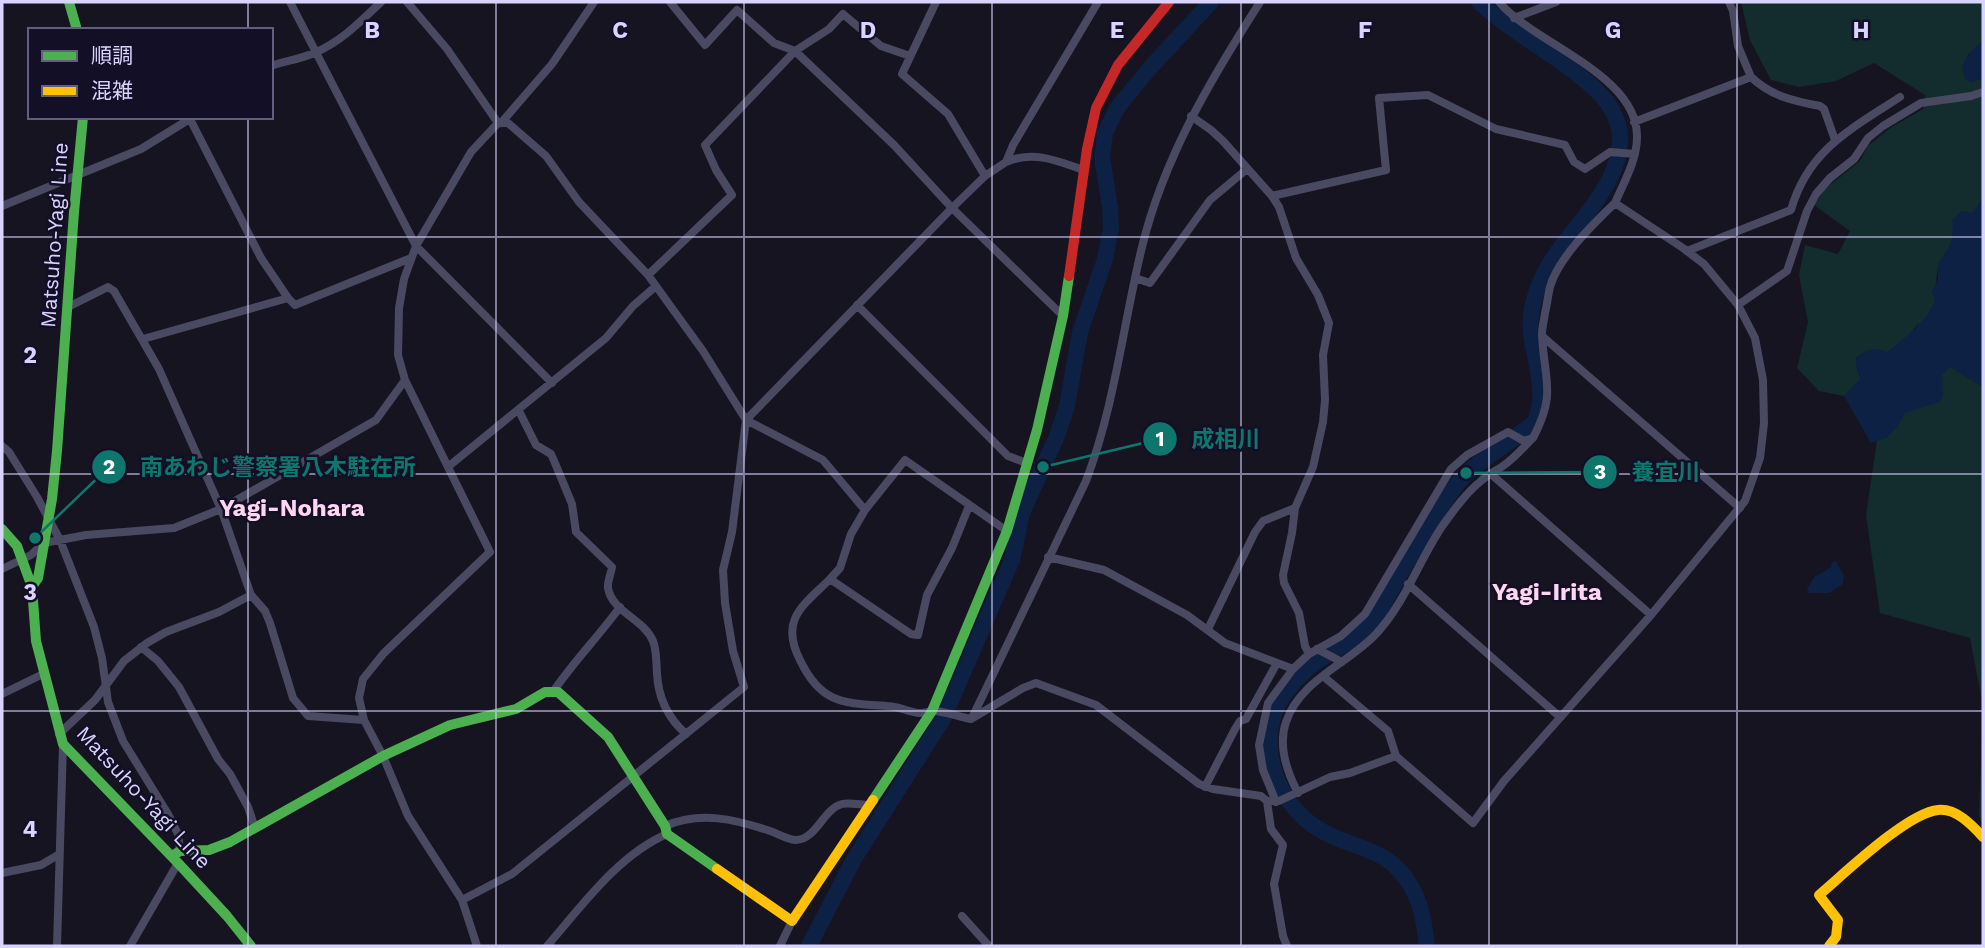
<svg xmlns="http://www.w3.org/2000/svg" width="1985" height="948" viewBox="0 0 1985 948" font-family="'Work Sans','Noto Sans JP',sans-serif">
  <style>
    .green { fill: #132c2d }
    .water { fill: #0d2144 }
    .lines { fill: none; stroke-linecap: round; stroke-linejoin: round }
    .river { stroke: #0d2144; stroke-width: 16 }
    .street { stroke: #4a4962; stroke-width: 8 }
    .fast { stroke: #4caf50; stroke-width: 10 }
    .slow { stroke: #ffc107; stroke-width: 10 }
    .jam { stroke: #c62828; stroke-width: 10 }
    .grid { fill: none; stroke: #d9d4ff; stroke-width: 2; stroke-opacity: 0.55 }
    .labels { text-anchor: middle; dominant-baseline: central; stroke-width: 5; stroke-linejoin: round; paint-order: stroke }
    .street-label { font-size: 21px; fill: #d9d4ff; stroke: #130f26 }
    .quarter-label { font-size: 24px; font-weight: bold; fill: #ffd6f0; stroke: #130f26 }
    .grid-label { font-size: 23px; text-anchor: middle; font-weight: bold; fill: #d9d4ff; stroke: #130f26; stroke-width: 5; stroke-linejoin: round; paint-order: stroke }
    .leader { fill: none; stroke: #0f766e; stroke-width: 2.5 }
    .callout-dot { fill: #0f766e; stroke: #130f26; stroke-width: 2.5 }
    .mark-label { font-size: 21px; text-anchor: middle; font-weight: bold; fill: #fff }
    .callout-label { font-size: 23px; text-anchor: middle; font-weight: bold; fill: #0f766e; stroke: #130f26; stroke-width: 5; stroke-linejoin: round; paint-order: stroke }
  </style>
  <rect width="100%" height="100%" fill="#161421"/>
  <path class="green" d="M1741 2H1983V40L1968 55 1972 82 1983 78V197C1980 205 1978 212 1969 214L1945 256C1932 266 1939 294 1932 311L1983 231V824L1979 816 1983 706 1970 638 1880 613 1866 515 1884 393 1919 322 1910 334 1887 353C1875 346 1866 350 1856 358L1857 369 1861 379 1844 396 1819 391 1797 368 1808 322 1799 275 1805 245 1838 254 1850 231 1814 205 1825 189 1860 161 1868 146 1890 128 1923 109 1925 95 1874 63 1836 81 1799 87 1771 80 1750 40Z"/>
  <path class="water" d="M1983 40V78L1972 82 1966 80C1955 63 1972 51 1983 40Z
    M1983 197V387C1972 380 1961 375 1950 367L1942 375 1943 397 1939 402 1905 413 1897 427 1886 438 1871 443 1844 396 1861 379 1857 369 1856 358C1866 350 1875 346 1887 353 1901 341 1932 317 1935 299L1932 292 1938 279V264C1949 246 1955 243 1952 220L1961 211 1973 213Z
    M1836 561 1844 576 1843 584 1829 593H1809L1807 589 1815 576 1822 573 1832 566 1831 563Z"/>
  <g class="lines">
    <path class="river" d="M809 946 854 859 943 719 1012 560 1022 513 1057 436 1067 406 1080 332 1105 259 1111 228 1110 207 1102 158 1105 133 1117 108 1150 68 1211 2
      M1427 946C1424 917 1419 890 1397 868 1381 851 1353 846 1332 836 1287 816 1262 769 1272 721 1276 697 1304 669 1325 656 1339 647 1354 642 1366 629 1380 614 1388 596 1398 578 1410 556 1424 536 1437 515 1445 500 1453 488 1465 475 1481 459 1505 447 1523 431 1524 431 1532 424 1533 424 1549 398 1534 360 1531 333 1529 315 1534 296 1541 280 1558 242 1592 215 1610 178 1639 120 1602 91 1558 60 1531 41 1502 24 1479 2"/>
    <path class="street" d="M290 2 416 246 552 383
      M407 2 447 49 498 123
      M670 2 705 45 737 10 774 43 795 51 829 29 843 14 881 46 910 56
      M936 2 902 74 948 114 985 176
      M1499 2C1534 44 1638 74 1637 137 1637 160 1624 182 1615 203
      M1729 2 1733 11 1738 46 1751 77
      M1514 18 1556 2
      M271 66C285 61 301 59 314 53 341 42 361 21 381 2
      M1191 116 1211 130 1223 141 1272 196 1279 207 1296 258 1318 295 1329 323 1323 355 1325 400 1323 422 1313 467 1295 508 1292 533 1283 575 1284 583 1299 613 1305 646 1309 654
      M190 119 261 258 288 298
      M1634 122 1751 77C1771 96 1793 101 1820 106L1824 109 1835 140
      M501 123 552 64 594 2
      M1006 162C1034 150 1057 161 1084 170
      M1272 196 1386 170 1379 98 1428 95 1496 129 1565 145 1574 162 1585 169 1610 152 1635 154
      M2 206 141 149 193 117
      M1687 251 1791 210C1808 150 1851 129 1900 97
      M1135 278 1150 283 1210 200 1247 169
      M857 305 1008 456 1027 463
      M68 307 108 287 114 291 159 369 221 509 251 595 265 611 270 623 293 698 308 716 364 720
      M1063 316 952 208 985 176 1006 162 1013 145 1098 2
      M1542 336 1740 508
      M143 339 288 298 295 305 411 258
      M405 380 490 552 384 653 363 679 359 698 364 720 383 756 408 816 462 900 477 946
      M519 411 536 445 551 454 555 463 572 504 576 532 612 567C611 574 607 582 608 588 612 612 644 619 653 641 657 651 656 662 657 673 658 697 668 718 686 734
      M2 446 9 452 37 497 60 540 94 627 102 658 108 702 123 741 168 814 178 834 180 851
      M449 466 606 338 633 306 656 286
      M1491 474 1651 615
      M865 510 851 534 840 568 830 579 911 634 918 635 927 595 952 548 969 506
      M1048 557 1104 570 1187 615 1225 643 1293 669
      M2 569 31 555 44 543 86 535 174 528 221 509 376 420 405 380 398 355 399 308 404 279 416 246 471 152 498 123H508L546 156 579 202 648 275 703 351 746 420 823 460 865 510 905 460 1007 531
      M830 579C804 605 779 619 800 660 821 704 843 703 887 706 898 706 908 712 919 713 924 713 929 711 935 711 947 712 960 717 971 719L1023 688 1036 683 1096 705 1199 784 1213 789 1261 796 1267 801H1279L1330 777 1350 773 1396 756 1388 731 1323 676
      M1408 584 1560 717
      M1208 629 1255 532 1263 521 1295 508
      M141 647 158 661 179 687 218 759 230 774 248 807 255 828
      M1317 649 1342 662
      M553 692C573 662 599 636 620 607
      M2 694 43 674
      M972 718 1086 481C1115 405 1123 325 1142 247 1164 157 1211 79 1260 2
      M59 734 95 700 124 661 147 643 166 632 219 612 251 595
      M1396 756 1473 823 1504 781 1651 615 1745 501 1760 458 1764 423 1763 380 1755 338 1738 305
      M1205 787 1235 729 1240 721 1246 719 1277 663
      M1298 793C1287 772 1278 745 1286 722 1300 680 1348 664 1376 634 1405 603 1419 560 1443 525 1454 510 1466 493 1481 481 1487 475 1496 471 1503 466 1513 459 1521 450 1530 441
      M1267 801 1271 829 1283 845 1274 884 1283 936 1287 946
      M1276 802 1263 770 1259 745 1268 703 1293 669 1309 654 1341 636 1365 614 1451 469 1467 455 1508 432 1524 441 1533 438C1557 393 1544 381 1542 334 1542 328 1544 320 1545 313 1547 305 1548 295 1550 287 1558 258 1594 223 1615 203L1683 248 1704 264 1738 305 1787 271 1807 211 1816 194 1830 178 1854 159 1868 138 1883 126 1921 103 1971 96 1983 92
      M665 826C701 811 734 819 770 831 777 833 788 840 796 840 817 839 823 809 842 804 850 802 861 805 869 805
      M2 873 41 865 58 855
      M462 900 512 874 744 687 733 651 725 603 723 570 732 532 746 420 952 208 894 145 795 51 705 145 716 170 732 195 648 275
      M962 916 989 946
      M57 946 63 744
      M130 946 178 863
      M547 946C581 907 618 855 667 834
      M780 946 792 921"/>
    <path class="fast" d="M69 2 77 30
      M2 529 17 546 32 587 36 641 63 744 178 863 227 916 251 946
      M32 587 38 578 52 499 57 451 74 212 83 117
      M873 800 932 711 1007 531 1037 430 1063 316 1069 276
      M172 856 180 851 209 850 230 842 383 756 450 725 516 709 545 692H558L608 737 665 826 667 834 717 869"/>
    <path class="slow" d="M717 869 792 921 873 800
      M1829 946 1836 937 1838 920 1819 895C1844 874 1907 813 1938 810 1956 808 1972 825 1983 837"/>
    <path class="jam" d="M1069 276 1087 149 1096 108 1118 65 1169 2"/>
  </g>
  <path class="grid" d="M248 2V30M496 2V946M744 2V946M992 2V946M1241 2V946M1489 2V946M1737 2V946M248 117V946M2 237H1983M2 474H1983M2 711H1983"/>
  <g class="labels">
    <g class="street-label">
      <text transform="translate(54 235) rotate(-86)">Matsuho-Yagi Line</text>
      <text transform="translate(144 797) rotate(47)">Matsuho-Yagi Line</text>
    </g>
    <g class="quarter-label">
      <text x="292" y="508">Yagi-Nohara</text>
      <text x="1547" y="592">Yagi-Irita</text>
    </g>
  </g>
  <g class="grid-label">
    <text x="372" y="38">B</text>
    <text x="620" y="38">C</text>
    <text x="868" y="38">D</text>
    <text x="1117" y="38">E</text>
    <text x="1365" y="38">F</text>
    <text x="1613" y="38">G</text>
    <text x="1861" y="38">H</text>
    <text x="30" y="363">2</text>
    <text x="30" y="600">3</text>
    <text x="30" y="837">4</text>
  </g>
  <path class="leader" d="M1043 467L1160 439M35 538L109 467M1466 473L1600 472"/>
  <g class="callout-dot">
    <circle cx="1043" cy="467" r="7"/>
    <circle cx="35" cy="538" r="7"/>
    <circle cx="1466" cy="473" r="7"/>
    <circle cx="1160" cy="439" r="18"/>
    <circle cx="109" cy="467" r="18"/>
    <circle cx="1600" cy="472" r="18"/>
  </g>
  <g class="mark-label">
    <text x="1160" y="446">1</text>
    <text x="109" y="474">2</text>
    <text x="1600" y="479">3</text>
  </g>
  <g class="callout-label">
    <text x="1226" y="447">成相川</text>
    <text x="278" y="475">南あわじ警察署八木駐在所</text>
    <text x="1666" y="480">養宜川</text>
  </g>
  <rect width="1985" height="948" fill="none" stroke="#d9d4ff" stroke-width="7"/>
  <rect x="28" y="28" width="245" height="91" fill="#130f26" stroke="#625e7d" stroke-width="2"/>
  <rect x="42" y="51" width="35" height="10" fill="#4caf50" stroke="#625e7d" stroke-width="2"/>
  <text x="91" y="63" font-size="21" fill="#d9d4ff">順調</text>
  <rect x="42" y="86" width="35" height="10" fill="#ffc107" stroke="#625e7d" stroke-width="2"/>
  <text x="91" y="98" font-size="21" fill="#d9d4ff">混雑</text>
</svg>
